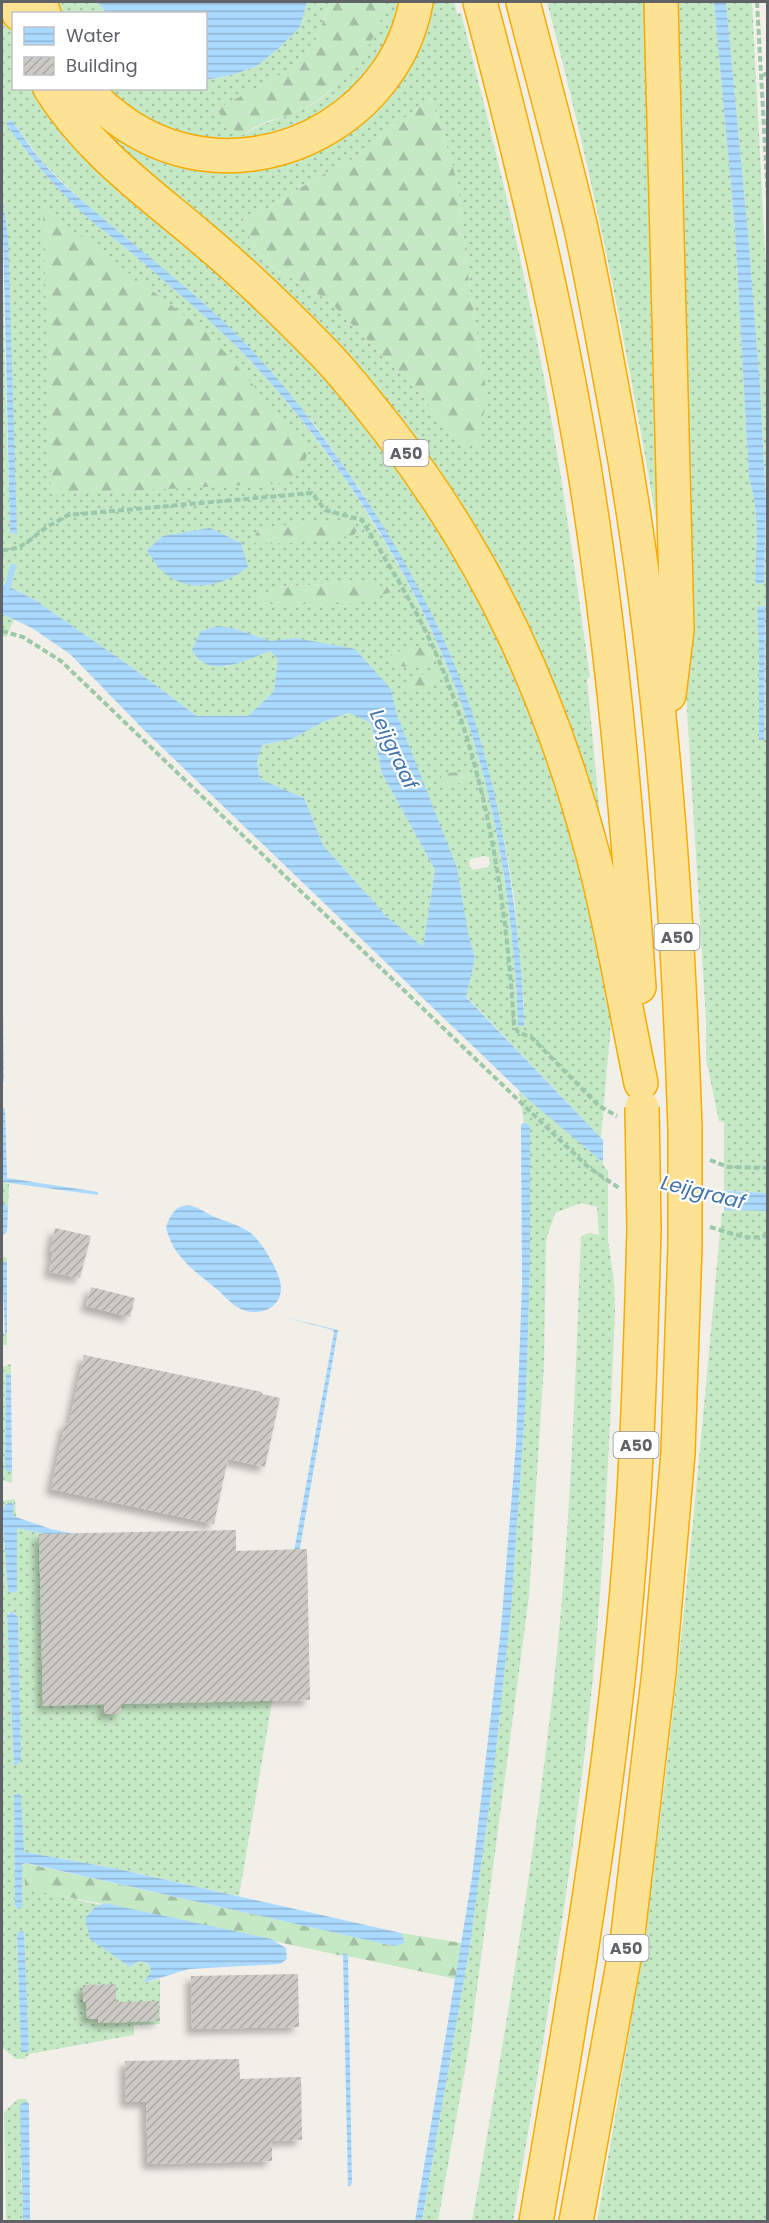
<svg xmlns="http://www.w3.org/2000/svg" width="769" height="2223" viewBox="0 0 769 2223" font-family="Poppins,sans-serif">
  <style>
    .grass { fill: url(#grass-dots); fill-rule: evenodd }
    .forest { fill: url(#forest-firs) }
    .water { fill: url(#water-rules); fill-rule: evenodd }
    .pier { fill: #f1efe8 }
    .lines { fill: none; stroke-linecap: round; stroke-linejoin: round }
    .stream { stroke: #aadaff; stroke-width: 6 }
    .building { fill: url(#building-hatch); filter: url(#shadow) }
    .highway-casing { stroke: #f9ab00; stroke-width: 36 }
    .path { stroke: #9cc7a9; stroke-width: 4; stroke-dasharray: 6 3; stroke-linecap: butt }
    .highway { stroke: #fde293; stroke-width: 33 }
    .highway-bridge-casing { stroke: #f9ab00; stroke-width: 36; stroke-linecap: butt }
    .highway-bridge { stroke: #fde293; stroke-width: 33 }
    .labels { text-anchor: middle; dominant-baseline: central; stroke-width: 4.5; stroke-linejoin: round; paint-order: stroke }
    .shield { fill: #fff; stroke: #8f9295; stroke-width: 1.5 }
    .shield-label { font-size: 16px; font-weight: bold; fill: #5f6368 }
    .water-label { font-size: 20px; font-style: italic; fill: #4174aa; stroke: #fff }
  </style>
  <defs>
    <pattern id="grass-dots" width="8" height="8" patternUnits="userSpaceOnUse" patternTransform="scale(1.5)"><rect width="8" height="8" fill="#c5e8c5"/><path d="M2 2h.1M6 6h.1" fill="none" stroke="#a3c0a4" stroke-width="1.8" stroke-linecap="round"/></pattern>
    <pattern id="forest-firs" width="22" height="20" patternUnits="userSpaceOnUse" patternTransform="scale(1.5)"><rect width="22" height="20" fill="#c5e8c5"/><path d="M5 1l3.5 6h-7zM16 11l3.5 6h-7z" fill="#a3c0a4"/></pattern>
    <pattern id="water-rules" width="6" height="5" patternUnits="userSpaceOnUse" patternTransform="scale(1.5)"><rect width="6" height="5" fill="#aadaff"/><path d="M0 2.5h6" fill="none" stroke="#8eb4d2"/></pattern>
    <pattern id="building-hatch" width="6" height="6" patternUnits="userSpaceOnUse" patternTransform="scale(1.5)"><rect width="6" height="6" fill="#cccac5"/><path d="M-1 1l2-2M0 6l6-6M5 7l2-2" fill="none" stroke="#a9a8a4"/></pattern>
    <filter id="shadow"><feDropShadow dx="-5.5" dy="5.5" stdDeviation="3" flood-color="#0004"/></filter>
  </defs>
  <rect width="100%" height="100%" fill="#f1efe8"/>
  <path class="grass" d="M2 2 13 22 14 88 42 89 282 320 463 552 571 799 612 1011 601 1138 466 996 475 958 425 789 397 715 391 689 295 638 271 641 232 628 225 667 270 651 279 659 274 691 248 716H197L127 664 35 600 2 583V250L10 532 8 237 2 191ZM12 120 43 163 80 199 203 303 246 344 312 421 363 493 451 655 505 843 514 897 524 1003V1026H518V1022C514 924 500 821 469 726 426 592 337 450 239 349 201 310 159 276 118 242 102 228 84 215 69 200 46 177 27 152 7 126V122ZM43 208 209 335 308 450ZM297 524 251 543 258 530ZM355 582 257 598 277 587ZM484 856 489 857 490 863 488 867 473 870 469 866 470 859Z
    M48 2H98L106 13H52Z
    M307 2H330L317 38 289 70 218 109 243 135C262 122 279 120 299 111 343 93 363 50 384 10L386 2H407L392 46 341 109 265 143H182L94 89 206 88V80L235 74 257 66 300 27Z
    M422 2H454L457 14 461 13C489 122 516 231 537 341 559 452 574 565 590 677L587 679 605 867 419 459 109 150 74 89 142 144 312 146ZM430 98 441 126 457 181 470 289 487 396 453 438 421 394 329 301 263 261 240 220 266 209 318 177 351 160Z
    M547 2H655L665 571C633 380 597 190 547 2Z
    M668 2H714L735 229 749 479C760 512 756 546 755 579L757 584 764 582 766 505 760 386 749 245 726 2H752L766 268 767 345V1193L724 1190V1122L719 1121 706 1059V1020L686 693ZM765 606 764 739H759V649L757 607Z
    M2 614 14 620 6 637 2 636Z
    M350 713 371 723 382 773 435 870 423 948 386 916 323 845 304 798 260 779 257 762 262 745 292 739 325 721Z
    M519 1091 608 1165V1241L614 1281 615 1312C610 1428 605 1542 595 1657 577 1846 545 2034 513 2221H472C503 2048 532 1874 552 1699 570 1545 575 1390 581 1236L590 1233 599 1235 597 1207 581 1203 555 1213 546 1240 544 1364 529 1596 470 2041 438 2221 422 2222 469 1951 492 1787 511 1611 526 1396 530 1266V1126L527 1123H524Z
    M2 1182 9 1184 8 1208 5 1204 2 1205Z
    M722 1210 767 1211V2221L597 2222C622 2080 645 1939 663 1796 687 1601 704 1406 722 1210Z
    M2 1256 7 1258V1261L2 1264 3 1332 5 1335 7 1333V1346L2 1344Z
    M11 1364V1375L7 1373 6 1375 5 1467 7 1471H12V1483L2 1480V1367Z
    M15 1499 16 1517 13 1516 14 1505 2 1512 8 1591 12 1593 17 1591 16 1528 292 1584 239 1896 118 1869 23 1852 21 1796 14 1795 15 1906 22 1907V1864L24 1863 25 1888 101 1905 89 1913 133 1964 144 1961 151 1968V1974L144 1983 160 1979V2024L134 2025V2035L29 2054 25 2059H16L3 2048 2 1996V1501ZM9 1612H14L18 1617 21 1759 14 1764 7 1616ZM21 1931 24 1933 29 2051 27 2052 21 2051 17 1934Z
    M18 2099H26L29 2104 26 2101 21 2170 23 2221H6L4 2112Z"/>
  <path class="forest" d="M330 2H386C377 46 343 88 303 109 289 117 273 118 259 125 253 127 248 132 243 135L226 125 217 109 289 70 317 38Z
    M430 98 441 126 457 181 470 289 487 396 477 448 453 438 421 394 329 301 263 261 240 220 266 209 318 177 351 160Z
    M43 208 209 334 309 450 302 468 288 483 51 495Z
    M351 523 358 529 354 535C320 541 285 545 251 543L258 530 297 524Z
    M355 582 390 587 391 592 350 604H259L257 598 277 587Z
    M422 647 431 651 434 658C426 667 403 669 392 664L389 659 392 653Z
    M429 673H436L440 677 438 684 410 691 405 689 404 683 409 678Z
    M465 772 470 774V780L453 785 443 784 440 779 443 773Z
    M24 1863 394 1946 405 1943 401 1933 461 1943 456 1979 348 1956 347 1954 343 1953V1956L104 1904 25 1889Z"/>
  <path class="water" d="M98 2H307L300 27 279 48 257 66 235 74 206 80V14L106 13Z
    M714 2H726L749 245 760 386 766 505 764 583 757 584 755 580C756 546 760 512 749 479L735 229Z
    M12 120C22 135 32 150 44 164 64 187 89 206 112 226 157 264 205 301 246 344 280 379 310 418 338 458 382 520 421 586 451 656 488 745 508 843 518 940 521 969 524 997 524 1026H518V1022C514 924 500 821 469 726 426 591 338 450 239 349 202 312 162 279 122 245 104 231 85 217 69 200 46 177 27 152 7 126V122Z
    M2 191 8 237 17 535 10 532Z
    M210 528 241 543 248 567C222 587 187 595 161 570 155 564 151 556 147 550L163 536Z
    M2 583 35 600 127 664 197 716H248L274 691 278 659 270 651C246 660 208 681 192 650L201 631 217 626 232 628 271 641 295 638 355 649 391 689 397 715 457 868 468 933 475 958 466 997 601 1138C618 1151 637 1166 656 1175 691 1190 730 1191 767 1193V1211L722 1210 608 1165 599 1159 530 1101 145 731 70 654 32 628 2 614ZM349 713 371 723 382 773 435 870 423 947 386 916 323 845 304 798 260 779 257 762 262 745 292 739 325 721Z
    M765 606 764 740H759V649L757 607Z
    M2 940 4 1081 2 1083Z
    M2 1107 5 1109 7 1178 98 1192V1195L2 1182Z
    M523 1123H527L530 1126V1266L526 1396 511 1611 492 1787 469 1951 422 2221H415L472 1877 501 1628 516 1444 522 1286 521 1125Z
    M2 1203 5 1204 8 1208 7 1232 4 1234 2 1233Z
    M188 1205C199 1207 207 1214 217 1218 230 1223 244 1226 254 1236 264 1246 281 1274 281 1288 281 1311 254 1318 237 1307 229 1302 221 1292 213 1286 192 1269 172 1255 166 1227 170 1215 175 1206 188 1205Z
    M7 1261V1333L5 1335 2 1264Z
    M283 1317 338 1330 294 1582 289 1579 334 1332 333 1330Z
    M7 1373 11 1375 12 1471H6L5 1467 6 1375Z
    M10 1502 14 1505 13 1516 51 1529 270 1575 267 1581 17 1528V1591L12 1593 8 1591 2 1512 4 1506Z
    M12 1611 18 1617 21 1759 17 1765H14L7 1615Z
    M19 1793 21 1796 24 1852 118 1869 401 1933 405 1943 394 1946 26 1863 22 1864V1907L19 1909 15 1906 14 1795Z
    M104 1903 271 1939 286 1948 287 1959 280 1964 189 1969 143 1983 151 1972C150 1959 138 1959 130 1967L90 1939 85 1918 95 1907Z
    M21 1931 24 1932 29 2051 24 2053 21 2052 17 1934Z
    M343 1953 347 1954 348 1956 352 2183 350 2186H348Z
    M26 2101 29 2104 30 2222 23 2221 20 2105Z"/>
  <path class="pier" d="M603 1137 640 1162 667 1176 697 1184 723 1187 724 1213 654 1201 618 1182 603 1165Z"/>
  <g class="lines">
    <path class="stream" d="M6 593 13 567"/>
  </g>
  <path class="building" d="M55 1228 91 1236 80 1278 49 1272 53 1252H50Z
    M91 1287 135 1298 130 1317 86 1306Z
    M84 1355 262 1392V1394L280 1398 265 1467 228 1459 214 1524 51 1489 65 1423 69 1424Z
    M236 1530V1551L307 1549 310 1700 121 1704V1714H104V1704L43 1706 39 1534Z
    M298 1974 299 2027 192 2029 191 1976Z
    M116 1984V2002L159 2001V2021L98 2023V2019H87L86 2002H83V1985Z
    M239 2059 240 2079 301 2077 302 2140 272 2141V2161L148 2164 146 2102H126L125 2061Z"/>
  <g class="lines">
    <defs>
      <path id="highway" d="M15 2 19 14
        M40 2 44 14
        M480 2C521 155 558 311 584 467 612 639 627 813 639 987
        M523 2C542 76 562 149 580 224 594 287 605 351 617 415 660 650 677 889 685 1128
        M661 2 677 630 669 695
        M50 88C89 151 148 192 203 239 246 275 286 314 325 354 348 378 369 405 390 432 490 562 551 697 593 855 613 930 625 1007 641 1083
        M84 88C110 116 142 139 179 149 283 178 397 109 416 2
        M536 2222C568 2035 600 1849 620 1661 636 1518 640 1374 644 1230
        M576 2222 627 1942 659 1672 678 1453 685 1245"/>
    </defs>
    <use href="#highway" class="highway-casing"/>
    <path class="path" d="M757 2 768 200
      M761 76 768 73
      M2 550C23 550 31 538 47 527 54 523 61 519 68 515L312 493 325 510 362 520C388 564 417 609 437 656 487 772 506 900 514 1025L518 1032 532 1038 599 1106 617 1116
      M2 631 23 637 61 661 588 1167 619 1188
      M710 1160 728 1167 768 1168
      M710 1227C729 1232 749 1242 768 1235"/>
    <use href="#highway" class="highway"/>
    <defs>
      <path id="highway-bridge" d="M642 1107 644 1230
        M685 1128V1245"/>
    </defs>
    <use href="#highway-bridge" class="highway-bridge-casing"/>
    <use href="#highway-bridge" class="highway-bridge"/>
  </g>
  <g class="labels">
    <g class="shield">
      <rect x="383.5" y="440" width="45" height="26" rx="4.5"/>
      <rect x="654.5" y="924" width="45" height="26" rx="4.5"/>
      <rect x="613.5" y="1432" width="45" height="26" rx="4.5"/>
      <rect x="603.5" y="1935" width="45" height="26" rx="4.5"/>
    </g>
    <g class="shield-label">
      <text x="406" y="453">A50</text>
      <text x="677" y="937">A50</text>
      <text x="636" y="1445">A50</text>
      <text x="626" y="1948">A50</text>
    </g>
    <g class="water-label">
      <text transform="translate(394 749) rotate(65)">Leijgraaf</text>
      <text transform="translate(703 1192) rotate(14)">Leijgraaf</text>
    </g>
  </g>
  <rect width="769" height="2223" fill="none" stroke="#5f6368" stroke-width="6"/>
  <rect x="12" y="12" width="195" height="78" fill="#ffffff" stroke="#bfc1c3" stroke-width="1.5"/>
  <rect x="24" y="27" width="30" height="18" fill="url(#water-rules)" stroke="#bfc1c3" stroke-width="1.5"/>
  <text x="66" y="42" font-size="18" fill="#5f6368">Water</text>
  <rect x="24" y="57" width="30" height="18" fill="url(#building-hatch)" stroke="#bfc1c3" stroke-width="1.5"/>
  <text x="66" y="72" font-size="18" fill="#5f6368">Building</text>
</svg>
